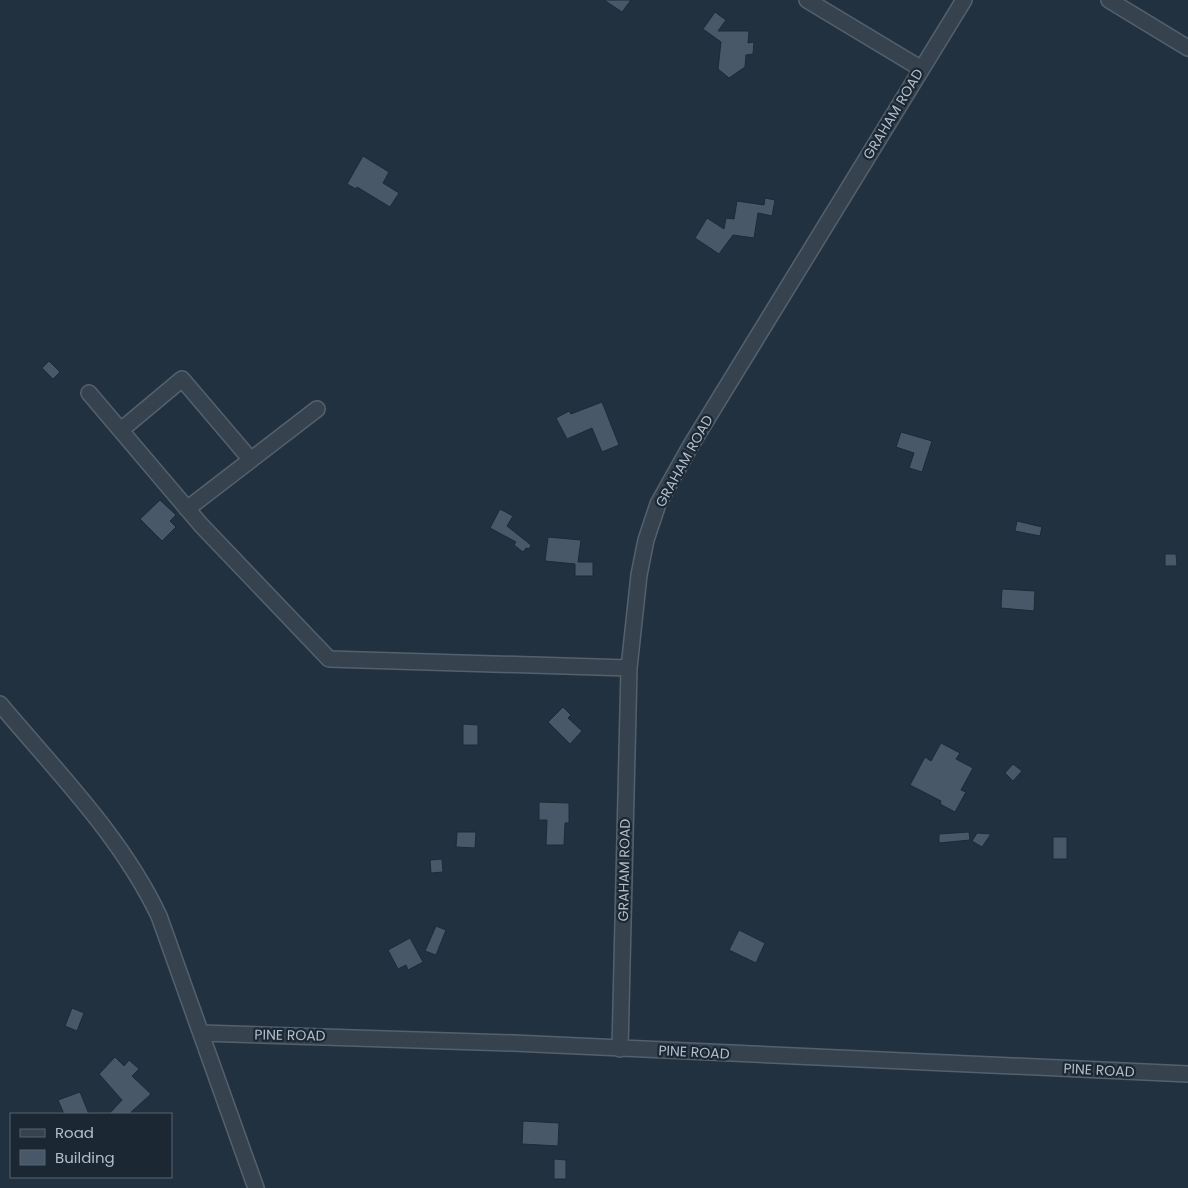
<svg xmlns="http://www.w3.org/2000/svg" width="1188" height="1188" viewBox="0 0 1188 1188" font-family="Poppins,sans-serif">
  <style>
    .building { fill: #485869; stroke: #1d2a36 }
    .lines { fill: none; stroke-linecap: round; stroke-linejoin: round }
    .minor-casing { stroke: #54616d; stroke-width: 18 }
    .minor { stroke: #36434f; stroke-width: 15 }
    .labels { text-anchor: middle; dominant-baseline: central; stroke-width: 4.5; stroke-linejoin: round; paint-order: stroke }
    .street-label { font-size: 14px; fill: #b2beca; stroke: #1b2834 }
  </style>
  <rect width="100%" height="100%" fill="#223140"/>
  <path class="building" d="M604 0H631L622 12Z
    M715 12 726 20 718 31H749L748 43 754 42 753 54 746 55 745 67 729 78 718 69 721 42 703 29Z
    M363 156 389 172 383 183 399 193 390 207 357 187 356 189 347 184Z
    M765 198 775 200 772 216 758 213 754 238 733 235 719 254 695 238 707 218 724 229 726 218 734 219 737 201 764 205Z
    M49 361 60 372 53 379 42 368Z
    M602 402 619 445 602 452 592 428 567 439 556 418 569 411 571 414Z
    M901 432 932 441 922 472 909 468 914 453 896 447Z
    M160 500 176 515 170 521 176 527 162 541 140 519Z
    M500 509 513 516 507 526 531 545 529 549 526 548 523 552 514 545 516 542 490 528Z
    M1017 521 1042 527 1040 536 1015 531Z
    M548 537 581 540 578 562H593V576H575V564L545 561Z
    M1165 554H1176L1177 566H1165Z
    M1002 589 1035 591 1034 611 1001 608Z
    M563 707 571 715 568 718 582 731 570 744 548 722Z
    M463 724 478 725V745H463Z
    M941 743 960 753 956 759 973 768 961 790 966 792 955 812 940 804 941 801 910 785 925 757 931 761Z
    M1013 764 1022 771 1013 781 1005 773Z
    M539 802 569 803V823H565L564 845H546L547 820H539Z
    M457 832H476L475 848 456 847Z
    M969 832 970 840 939 843V834Z
    M977 833 991 834 982 847 972 841Z
    M1053 837H1067V859H1053Z
    M442 859 443 872 431 873 430 860Z
    M436 926 446 930 436 955 425 951Z
    M739 930 765 943 756 963 729 950Z
    M410 938 423 962 408 970 406 965 398 969 388 950Z
    M72 1008 84 1013 77 1031 65 1026Z
    M115 1057 124 1066 129 1060 139 1069 132 1076 151 1094 129 1114H109L122 1100 99 1074Z
    M80 1092 89 1114H64L58 1100Z
    M523 1121 559 1123 558 1146 522 1144Z
    M554 1159 566 1160V1179H554Z"/>
  <g class="lines">
    <defs>
      <path id="minor" d="M807 0 920 68
        M1109 0 1188 48
        M89 393 201 525 329 659 629 668
        M121 430 182 379 251 460
        M187 509 317 409
        M0 704C57 772 121 836 159 916L256 1188
        M201 1033 513 1043 1188 1074
        M620 1049 629 668 639 575 646 540 658 504 691 445 964 0"/>
    </defs>
    <use href="#minor" class="minor-casing"/>
    <use href="#minor" class="minor"/>
  </g>
  <g class="labels">
    <g class="street-label">
      <text transform="translate(893 114) rotate(-59)">GRAHAM ROAD</text>
      <text transform="translate(684 461) rotate(-61)">GRAHAM ROAD</text>
      <text transform="translate(624 870) rotate(-89)">GRAHAM ROAD</text>
      <text transform="translate(290 1035) rotate(1)">PINE ROAD</text>
      <text transform="translate(694 1052) rotate(3)">PINE ROAD</text>
      <text transform="translate(1099 1070) rotate(3)">PINE ROAD</text>
    </g>
  </g>
  <rect x="10" y="1113" width="162" height="65" fill="#1b2834" stroke="#576470"/>
  <rect x="20" y="1129" width="25" height="8" fill="#36434f" stroke="#576470"/>
  <text x="55" y="1138" font-size="15" fill="#b2beca">Road</text>
  <rect x="20" y="1150" width="25" height="15" fill="#485869" stroke="#576470"/>
  <text x="55" y="1163" font-size="15" fill="#b2beca">Building</text>
</svg>
